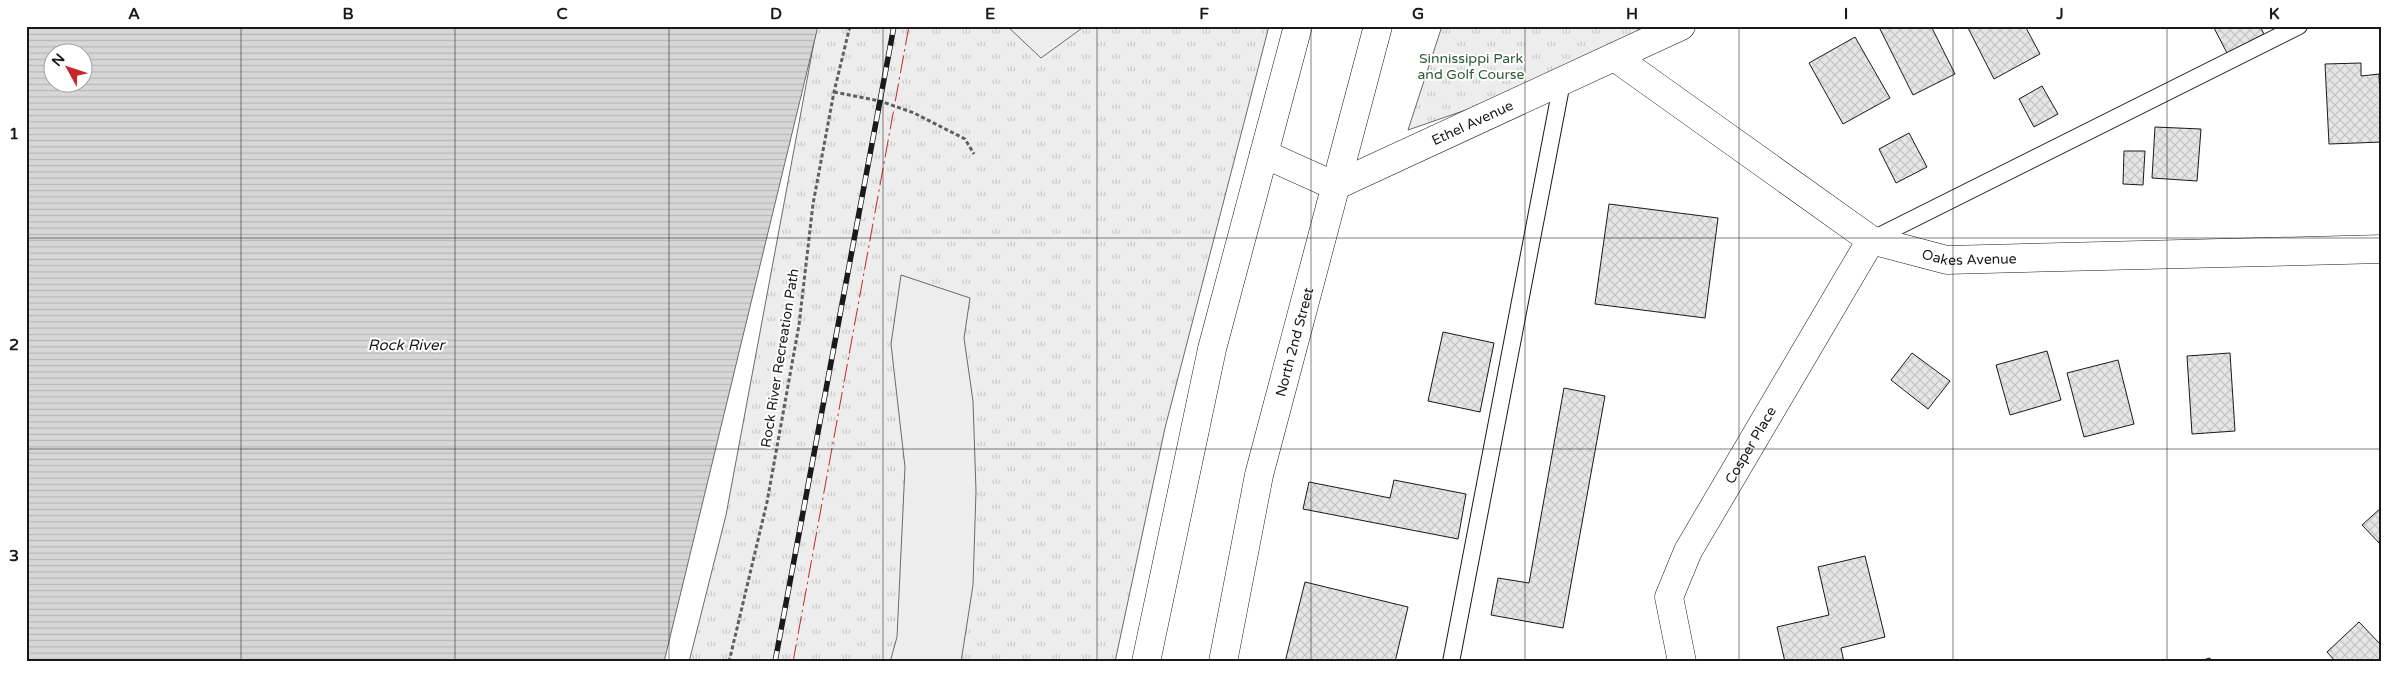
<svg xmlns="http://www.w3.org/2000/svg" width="2408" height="688" viewBox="0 0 2408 688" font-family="'Varela Round',sans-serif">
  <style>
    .grass { fill: url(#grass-tufts); stroke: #6a6a6a }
    .built { fill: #ededed; stroke: #6a6a6a }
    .water { fill: url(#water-rules); stroke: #6a6a6a; fill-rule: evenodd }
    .building { fill: url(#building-cross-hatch); stroke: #1a1a1a }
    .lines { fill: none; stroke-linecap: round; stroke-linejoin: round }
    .service-casing { stroke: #1a1a1a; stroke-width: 18 }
    .minor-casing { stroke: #1a1a1a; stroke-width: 29 }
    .primary-casing { stroke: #1a1a1a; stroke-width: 29 }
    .path { stroke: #5f5f5f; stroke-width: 3; stroke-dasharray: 4 2.5; stroke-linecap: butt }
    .service { stroke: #fff; stroke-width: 16 }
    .minor { stroke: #fff; stroke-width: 28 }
    .primary { stroke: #fff; stroke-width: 28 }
    .rail-casing { stroke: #1a1a1a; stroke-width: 5.5 }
    .rail { stroke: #fff; stroke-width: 4; stroke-dasharray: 11; stroke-linecap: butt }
    .power { stroke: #c62828; stroke-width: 1; stroke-dasharray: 18 4 2.5 4; stroke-linecap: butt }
    .grid { fill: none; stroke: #1a1a1a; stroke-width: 1; stroke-opacity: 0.55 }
    .labels { text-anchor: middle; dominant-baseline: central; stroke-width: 4; stroke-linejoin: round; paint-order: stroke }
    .park-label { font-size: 14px; fill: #2b5a34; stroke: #fff }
    .street-label { font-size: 14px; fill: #1a1a1a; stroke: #fff }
    .water-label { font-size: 15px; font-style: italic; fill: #1a1a1a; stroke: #fff }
    .neatline { fill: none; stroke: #1a1a1a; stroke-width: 2 }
    .grid-label { font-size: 16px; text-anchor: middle; font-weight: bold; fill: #1a1a1a }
  </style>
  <defs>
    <pattern id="grass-tufts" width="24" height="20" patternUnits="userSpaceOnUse" patternTransform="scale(1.25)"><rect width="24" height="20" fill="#ededed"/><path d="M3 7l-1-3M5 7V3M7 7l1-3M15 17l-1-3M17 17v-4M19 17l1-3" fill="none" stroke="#cbcbcb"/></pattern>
    <pattern id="water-rules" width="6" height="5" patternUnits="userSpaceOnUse" patternTransform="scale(1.25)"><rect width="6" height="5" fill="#d7d7d7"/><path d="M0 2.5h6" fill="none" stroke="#b8b8b8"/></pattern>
    <pattern id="building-cross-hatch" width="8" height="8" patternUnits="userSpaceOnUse" patternTransform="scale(1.25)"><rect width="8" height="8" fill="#e6e6e6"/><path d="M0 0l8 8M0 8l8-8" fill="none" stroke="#c5c5c5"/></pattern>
  </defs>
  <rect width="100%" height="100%" fill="#fff"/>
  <path class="grass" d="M817 26H1269L1165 428 1115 662H689L726 515Z
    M1442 26H1641L1616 58 1408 130Z"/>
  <path class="built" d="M1007 26H1085L1041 58Z
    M901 275 970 298 964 338 973 401 976 491 973 585 961 662H890L897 637 905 467 891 344Z"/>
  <path class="water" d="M26 26H818L664 662H26ZM52 52H82V82H52Z"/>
  <path class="building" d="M1881 26H1931L1955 74 1913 95 1879 27Z
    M1967 26H2025L2040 54 1994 79Z
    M2213 26H2260L2264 34 2227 53Z
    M1855 37 1890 98 1843 124 1809 63Z
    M2361 63V76L2379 74 2382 142 2329 144 2325 64Z
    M2042 86 2058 114 2034 127 2019 99Z
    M2155 127 2201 129 2197 181 2152 178Z
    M1909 133 1927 167 1896 183 1879 149Z
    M2124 151H2145L2143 185 2123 184Z
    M1609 204 1718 218 1705 318 1595 304Z
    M1443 332 1494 343 1480 412 1428 401Z
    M2047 351 2061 400 2010 415 1996 365Z
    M1912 353 1950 381 1928 409 1891 380Z
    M2230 353 2235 431 2192 434 2187 356Z
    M2118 360 2134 424 2084 437 2067 373Z
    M1564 388 1605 396 1563 628 1491 615 1498 578 1529 583Z
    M1394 480 1466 494 1458 539 1303 509 1309 482 1390 498Z
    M2382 507V546L2362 525Z
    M1865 556 1885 637 1841 648 1844 662H1785L1777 627 1829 615 1818 567Z
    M1305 582 1408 607 1395 662H1285Z
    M2359 622 2382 646V662H2336L2327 652Z
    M2210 658 2211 662H2195Z"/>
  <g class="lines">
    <defs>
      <path id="service" d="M1871 240 2299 26
        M1451 662 1562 82"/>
      <g id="minor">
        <path id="s1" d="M1616 58 1871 240 1947 260 2382 249"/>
        <path id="s2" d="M1264 154 1335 186 1681 26"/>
        <path id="s3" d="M1682 662 1669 597 1688 551 1871 240"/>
      </g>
      <g id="primary">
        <path d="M1146 662 1212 349 1298 26"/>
        <path id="s4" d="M1223 662 1259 475 1378 26"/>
      </g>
    </defs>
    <use href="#service" class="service-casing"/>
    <use href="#minor" class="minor-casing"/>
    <use href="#primary" class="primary-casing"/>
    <path class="path" d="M834 92 880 101 914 113 965 139 974 154
      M729 662 767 502 799 325 813 204 834 92 850 26"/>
    <use href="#service" class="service"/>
    <use href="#minor" class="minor"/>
    <use href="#primary" class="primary"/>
    <defs>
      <path id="rail" d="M775 662 894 26"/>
    </defs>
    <use href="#rail" class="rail-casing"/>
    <use href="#rail" class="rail"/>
    <path class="power" d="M793 662 909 26"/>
  </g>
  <path class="grid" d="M241 26V662M455 26V662M669 26V662M883 26V662M1097 26V662M1311 26V662M1525 26V662M1739 26V662M1953 26V662M2167 26V662M26 238H2382M26 449H2382"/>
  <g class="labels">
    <g class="park-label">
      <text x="1471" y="58">Sinnissippi Park<tspan x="1471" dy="16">and Golf Course</tspan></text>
    </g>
    <g class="street-label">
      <text stroke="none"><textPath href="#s2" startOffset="229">Ethel Avenue</textPath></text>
      <text stroke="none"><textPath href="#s1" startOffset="414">Oakes Avenue</textPath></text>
      <text stroke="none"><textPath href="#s4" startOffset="328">North 2nd Street</textPath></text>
      <text transform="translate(780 358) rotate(-81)">Rock River Recreation Path</text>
      <text stroke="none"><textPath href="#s3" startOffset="239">Cosper Place</textPath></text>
    </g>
    <g class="water-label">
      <text x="406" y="345">Rock River</text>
    </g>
  </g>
  <rect width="2408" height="688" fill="none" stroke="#ffffff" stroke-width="55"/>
  <g transform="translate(68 68) rotate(310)"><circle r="24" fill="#ffffff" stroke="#a3a3a3"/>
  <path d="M0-4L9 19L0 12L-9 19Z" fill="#c62828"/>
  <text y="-8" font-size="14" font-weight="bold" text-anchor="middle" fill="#1a1a1a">N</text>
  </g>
  <rect x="28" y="28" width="2352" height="632" class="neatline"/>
  <g class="grid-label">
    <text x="134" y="19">A</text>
    <text x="348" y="19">B</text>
    <text x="562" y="19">C</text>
    <text x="776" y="19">D</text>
    <text x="990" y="19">E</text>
    <text x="1204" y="19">F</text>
    <text x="1418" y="19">G</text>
    <text x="1632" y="19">H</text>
    <text x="1846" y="19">I</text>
    <text x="2060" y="19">J</text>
    <text x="2274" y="19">K</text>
    <text x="14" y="139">1</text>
    <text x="14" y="350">2</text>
    <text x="14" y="561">3</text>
  </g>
</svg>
